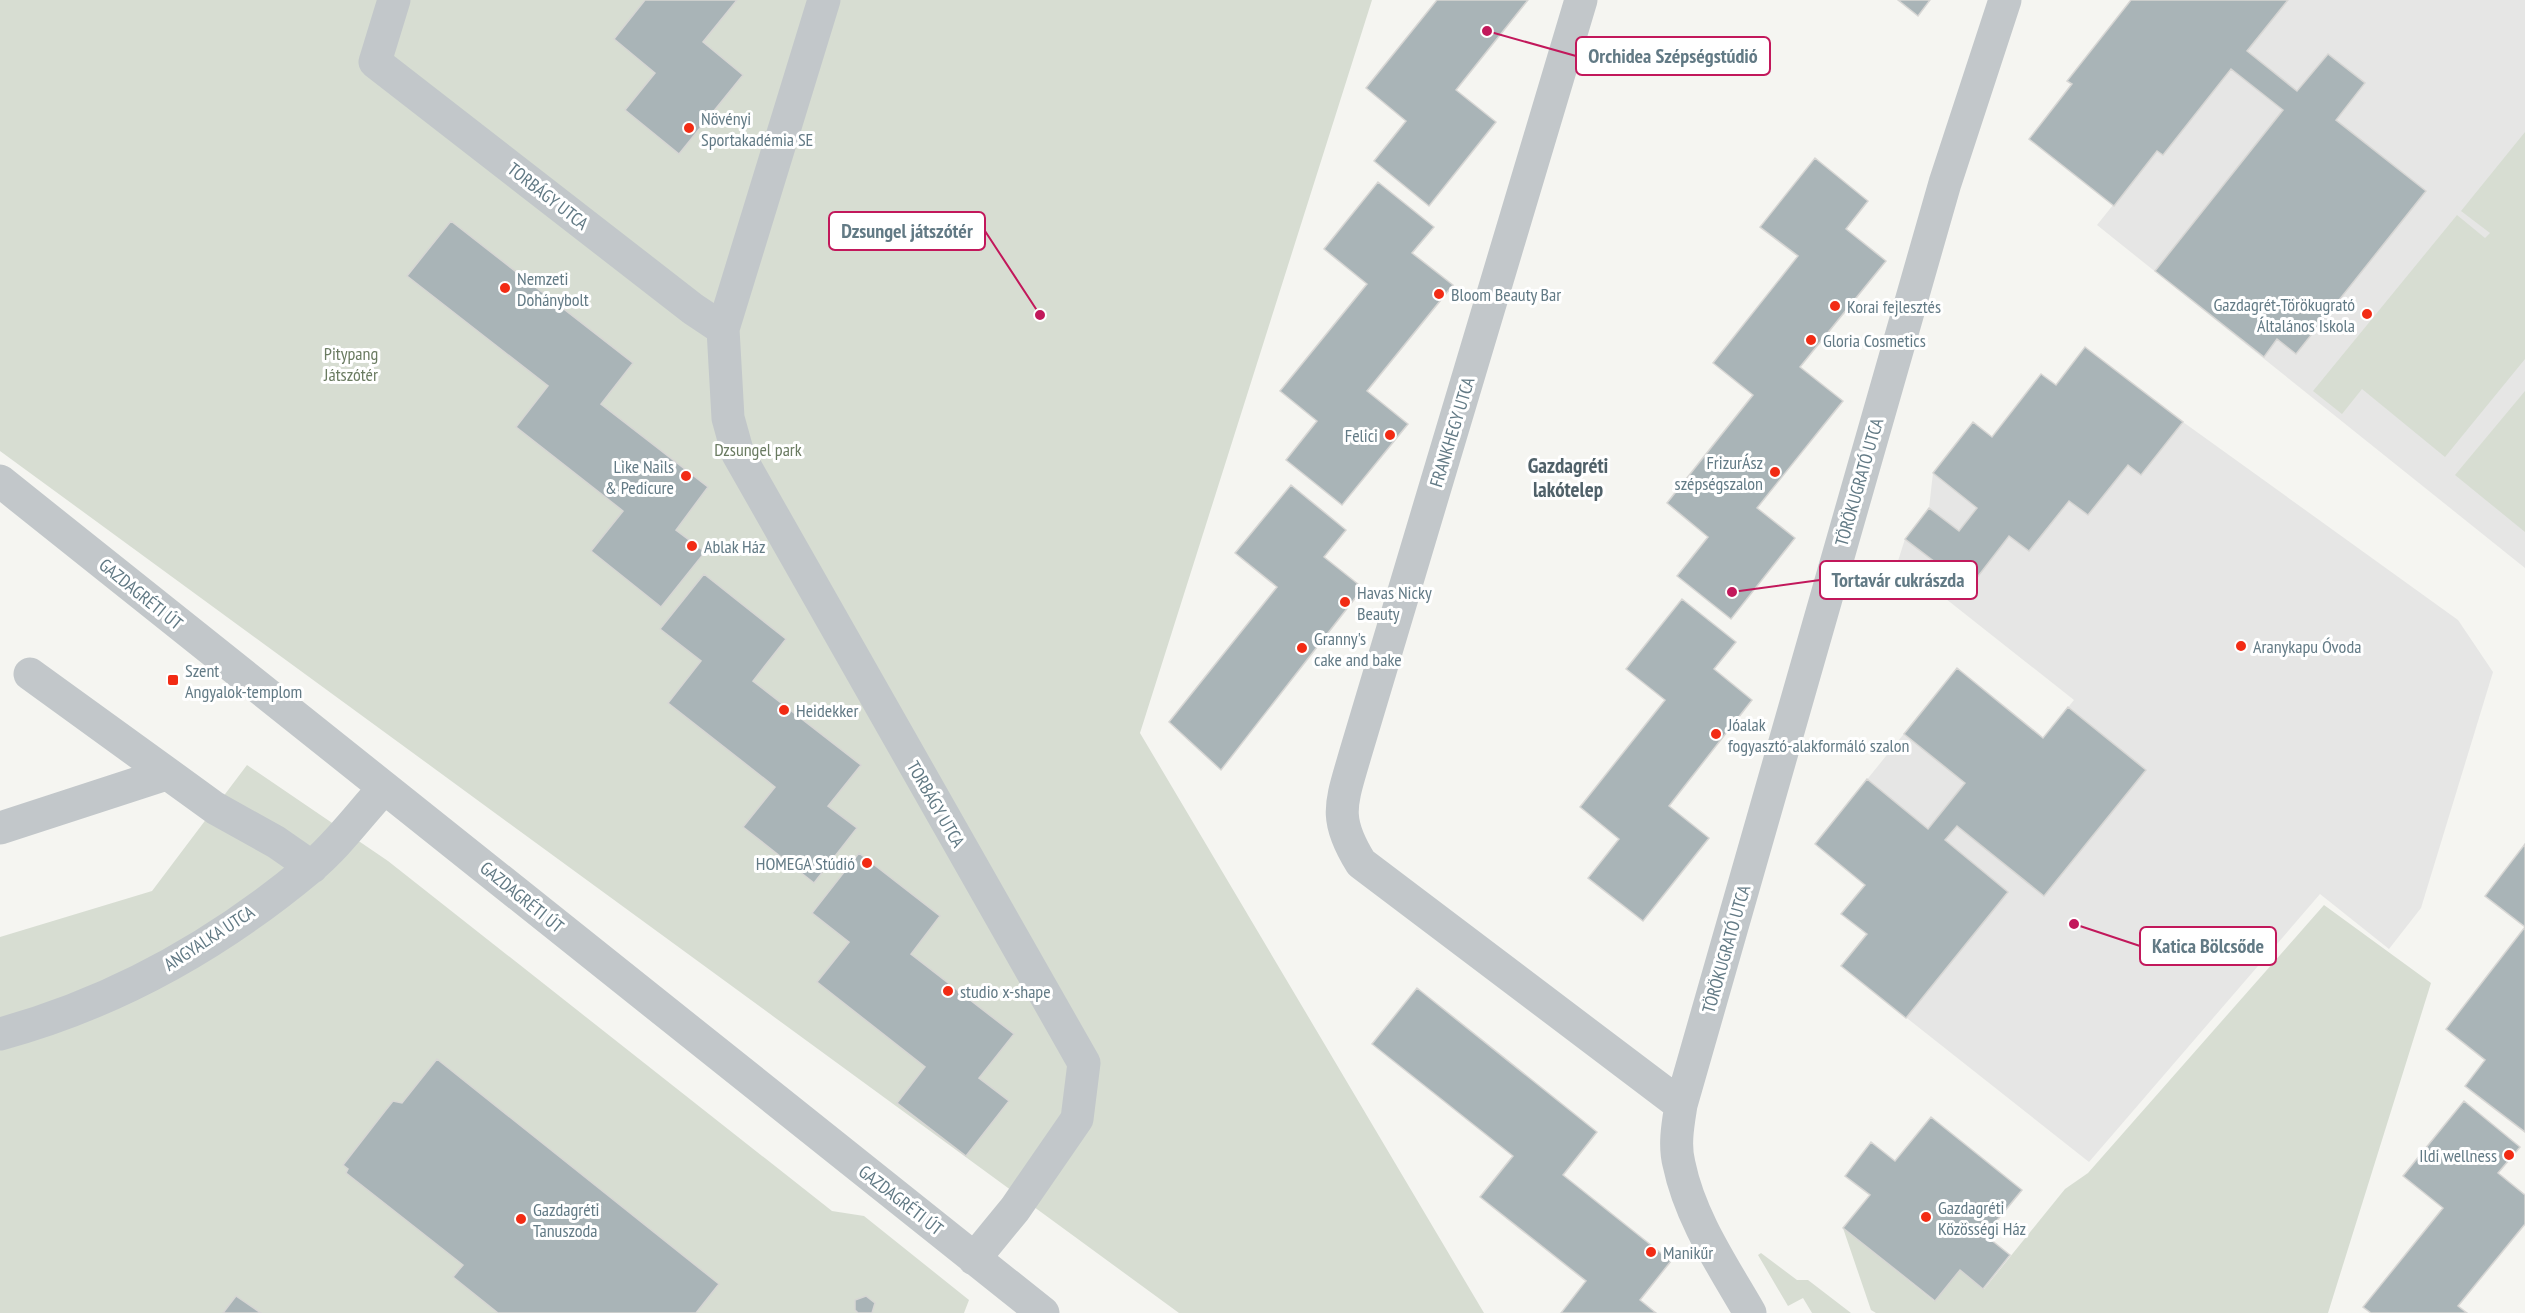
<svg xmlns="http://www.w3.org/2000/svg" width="2525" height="1313" viewBox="0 0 2525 1313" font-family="'PT Sans Narrow',sans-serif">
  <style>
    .built { fill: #e6e6e5 }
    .green { fill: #d7ddd2 }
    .building { fill: #a9b4b7; stroke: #d7d6d4; stroke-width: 1.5 }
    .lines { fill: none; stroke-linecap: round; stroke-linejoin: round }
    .minor { stroke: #c2c7ca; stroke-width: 33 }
    .poi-dot { fill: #f22b14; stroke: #fff; stroke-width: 2 }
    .labels { text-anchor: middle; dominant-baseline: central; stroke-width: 6; stroke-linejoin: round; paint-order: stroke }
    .poi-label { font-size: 18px; fill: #627a85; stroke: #fff; text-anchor: start }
    .street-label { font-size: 18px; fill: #627a85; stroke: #fff }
    .park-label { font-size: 18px; fill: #6a7b61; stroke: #fff }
    .quarter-label { font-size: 21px; font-weight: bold; fill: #506169; stroke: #fff }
    .leader { fill: none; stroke: #c2185b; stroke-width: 2 }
    .callout-dot { fill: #c2185b; stroke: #fff; stroke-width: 2 }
    .callout { fill: #fff; stroke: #c2185b; stroke-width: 2 }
    .callout-label { font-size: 20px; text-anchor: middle; font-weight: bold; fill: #627a85 }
  </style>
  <rect width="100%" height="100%" fill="#f5f5f1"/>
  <path class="built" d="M2131 0H2525V568L2097 225 2113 205 2029 139 2071 84 2067 81Z
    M2085 347 2183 422 2458 620 2493 672 2421 908 2389 949 2320 894 2089 1162 1841 966 1866 934 1841 914 1865 885 1815 844 1957 668 2043 738 2074 700 1898 561 1905 539 1929 508 1933 473 1973 422 1992 437 2041 374 2056 385Z"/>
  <path class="green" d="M0 0H1372L1140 733 1484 1313H1179L0 451Z
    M2525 132V359L2445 457 2362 389 2342 414 2313 391 2457 215 2485 238 2490 233 2461 211Z
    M2525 391V532L2455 475Z
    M247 765 388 861 832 1211 864 1216 969 1300 964 1313H0V937L152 891Z
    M2324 905 2431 983 2328 1313H1876L1871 1310 1843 1228 1934 1301 1960 1270 1984 1289 2065 1189 2088 1173Z
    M1761 1253 1797 1280H1808L1851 1313H1812L1803 1298 1788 1306 1758 1255Z"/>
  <path class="building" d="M645 0H737L703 42 743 75 679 154 625 110 655 73 614 39Z
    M1437 0H1528L1456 90 1496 122 1429 206 1374 161 1406 121 1366 88Z
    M1898 0H1930L1918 16Z
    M2131 0H2288L2247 51 2297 91 2328 54 2365 83 2336 120 2426 191 2296 354 2277 339 2264 357 2155 271 2283 110 2231 69 2163 155 2157 151 2114 206 2029 139 2072 84 2067 81Z
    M1815 158 1868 201 1846 229 1886 261 1800 367 1843 401 1757 508 1795 538 1731 619 1677 576 1708 537 1667 503 1753 395 1713 363 1798 256 1760 227Z
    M1378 182 1434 227 1412 253 1453 285 1367 391 1408 424 1342 505 1286 460 1317 421 1280 391 1367 284 1324 249Z
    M451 221 633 363 601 404 708 487 676 530 705 552 661 607 591 551 623 511 516 427 548 386 407 276Z
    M2085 347 2183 422 2141 475 2128 465 2088 515 2069 501 2029 551 2009 536 1969 588 1905 539 1929 508 1959 531 1977 508 1933 473 1973 422 1992 437 2041 374 2056 385Z
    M1291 485 1346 530 1324 557 1363 588 1221 770 1169 722 1277 587 1235 553Z
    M704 574 786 639 753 681 861 765 828 806 857 828 814 883 743 827 775 787 668 703 701 661 660 629Z
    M1682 599 1736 642 1714 669 1752 700 1669 806 1709 838 1643 921 1588 878 1619 839 1580 807 1665 700 1626 669Z
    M1957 668 2043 738 2068 707 2146 770 2044 896 1957 826 1945 840 2008 892 1906 1018 1841 966 1867 934 1841 914 1865 885 1815 844 1867 779 1928 829 1965 783 1904 734Z
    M2525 844V1132L2465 1086 2485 1060 2446 1029 2525 927 2485 896Z
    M859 853 940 916 911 954 1014 1034 979 1078 1009 1101 966 1156 897 1103 925 1067 817 982 849 942 812 913Z
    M1417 988 1597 1132 1563 1175 1671 1261 1640 1300 1656 1313H1561L1586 1281 1480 1197 1513 1156 1372 1044Z
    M437 1059 719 1284 696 1313H498L453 1277 463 1265 346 1173 348 1169 343 1165 385 1111 393 1101 402 1103Z
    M2464 1101 2520 1147 2498 1173 2525 1195V1224L2458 1306 2467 1313H2371L2363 1307 2443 1208 2403 1176Z
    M1931 1117 2022 1190 1985 1235 2010 1255 1983 1289 1960 1270 1935 1301 1843 1228 1870 1195 1845 1176 1871 1142 1895 1161Z
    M236 1296 261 1313H223Z
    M866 1296 875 1303 872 1313H858L855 1310V1300Z"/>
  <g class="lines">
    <path class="minor" d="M394 0 375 62 693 309 723 329
      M824 0 723 329 728 418 738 454 1084 1063 1077 1119 1015 1209 974 1259
      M1581 0 1355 755C1341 804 1333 818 1361 863L1681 1105
      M0 481 1043 1313
      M30 674 215 808 276 842 312 867
      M0 828 166 774
      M0 1034C114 1003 219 944 310 868 337 846 360 814 384 788
      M1750 1313C1723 1266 1690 1218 1679 1164 1674 1145 1678 1124 1681 1105L1945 183 2005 0"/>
  </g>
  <g class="poi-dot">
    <circle cx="689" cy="128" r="6"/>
    <circle cx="505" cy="288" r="6"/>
    <circle cx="1439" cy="294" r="6"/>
    <circle cx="1835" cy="306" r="6"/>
    <circle cx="2367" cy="314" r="6"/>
    <circle cx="1811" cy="340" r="6"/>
    <circle cx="1390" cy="435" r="6"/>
    <circle cx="1775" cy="472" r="6"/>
    <circle cx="686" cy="476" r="6"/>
    <circle cx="692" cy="546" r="6"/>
    <circle cx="1345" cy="602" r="6"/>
    <circle cx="2241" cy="646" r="6"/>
    <circle cx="1302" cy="648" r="6"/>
    <rect x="167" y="674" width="12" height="12" rx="3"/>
    <circle cx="784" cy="710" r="6"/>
    <circle cx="1716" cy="734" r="6"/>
    <circle cx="867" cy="863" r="6"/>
    <circle cx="948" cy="991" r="6"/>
    <circle cx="2509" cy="1155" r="6"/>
    <circle cx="1926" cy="1217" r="6"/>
    <circle cx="521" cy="1219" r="6"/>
    <circle cx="1651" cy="1252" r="6"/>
  </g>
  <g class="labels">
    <g class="poi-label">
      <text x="701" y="118">Növényi<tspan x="701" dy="21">Sportakadémia SE</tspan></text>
      <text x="517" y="278">Nemzeti<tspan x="517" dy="21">Dohánybolt</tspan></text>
      <text x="1451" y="294">Bloom Beauty Bar</text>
      <text x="2355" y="304" text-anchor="end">Gazdagrét-Törökugrató<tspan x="2355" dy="21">Általános Iskola</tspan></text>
      <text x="1847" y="306">Korai fejlesztés</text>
      <text x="1823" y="340">Gloria Cosmetics</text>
      <text x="1378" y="435" text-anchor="end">Felici</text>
      <text x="1763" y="462" text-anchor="end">FrizurÁsz<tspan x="1763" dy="21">szépségszalon</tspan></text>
      <text x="674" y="466" text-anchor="end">Like Nails<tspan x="674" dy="21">&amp; Pedicure</tspan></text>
      <text x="704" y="546">Ablak Ház</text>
      <text x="1357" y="592">Havas Nicky<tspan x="1357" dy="21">Beauty</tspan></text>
      <text x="1314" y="638">Granny's<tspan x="1314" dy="21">cake and bake</tspan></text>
      <text x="2253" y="646">Aranykapu Óvoda</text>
      <text x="185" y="670">Szent<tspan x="185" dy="21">Angyalok-templom</tspan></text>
      <text x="796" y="710">Heidekker</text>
      <text x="1728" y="724">Jóalak<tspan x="1728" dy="21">fogyasztó-alakformáló szalon</tspan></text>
      <text x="855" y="863" text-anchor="end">HOMEGA Stúdió</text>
      <text x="960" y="991">studio x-shape</text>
      <text x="2497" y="1155" text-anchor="end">Ildi wellness</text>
      <text x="1938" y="1207">Gazdagréti<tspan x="1938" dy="21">Közösségi Ház</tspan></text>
      <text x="533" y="1209">Gazdagréti<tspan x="533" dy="21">Tanuszoda</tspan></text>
      <text x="1663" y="1252">Manikűr</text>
    </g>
    <g class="street-label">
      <text transform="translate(548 196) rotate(38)">TORBÁGY UTCA</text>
      <text transform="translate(1452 432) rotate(-73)">FRANKHEGY UTCA</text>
      <text transform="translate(1859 482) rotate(-74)">TÖRÖKUGRATÓ UTCA</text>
      <text transform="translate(141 594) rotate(39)">GAZDAGRÉTI ÚT</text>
      <text transform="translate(936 804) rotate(60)">TORBÁGY UTCA</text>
      <text transform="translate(522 897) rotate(39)">GAZDAGRÉTI ÚT</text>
      <text transform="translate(209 938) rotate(-33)">ANGYALKA UTCA</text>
      <text transform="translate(1726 949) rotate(-74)">TÖRÖKUGRATÓ UTCA</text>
      <text transform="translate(901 1200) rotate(38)">GAZDAGRÉTI ÚT</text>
    </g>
    <g class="park-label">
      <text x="351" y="353">Pitypang<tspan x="351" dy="21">Játszótér</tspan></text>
      <text x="758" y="449">Dzsungel park</text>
    </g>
    <g class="quarter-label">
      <text x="1568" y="465">Gazdagréti<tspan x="1568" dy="24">lakótelep</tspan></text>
    </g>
  </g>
  <path class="leader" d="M1487 31L1576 56M1040 315L985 231M1732 592L1820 580M2074 924L2140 946"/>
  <g class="callout-dot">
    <circle cx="1487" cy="31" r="6"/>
    <circle cx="1040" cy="315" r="6"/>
    <circle cx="1732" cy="592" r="6"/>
    <circle cx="2074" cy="924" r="6"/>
  </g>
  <g class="callout">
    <rect x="1576" y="37" width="194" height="38" rx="6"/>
    <rect x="829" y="212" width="156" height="38" rx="6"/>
    <rect x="1820" y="561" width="157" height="38" rx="6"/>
    <rect x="2140" y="927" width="136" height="38" rx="6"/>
  </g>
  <g class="callout-label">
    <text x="1673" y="63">Orchidea Szépségstúdió</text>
    <text x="907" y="238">Dzsungel játszótér</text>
    <text x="1898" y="587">Tortavár cukrászda</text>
    <text x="2208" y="953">Katica Bölcsőde</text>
  </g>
</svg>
